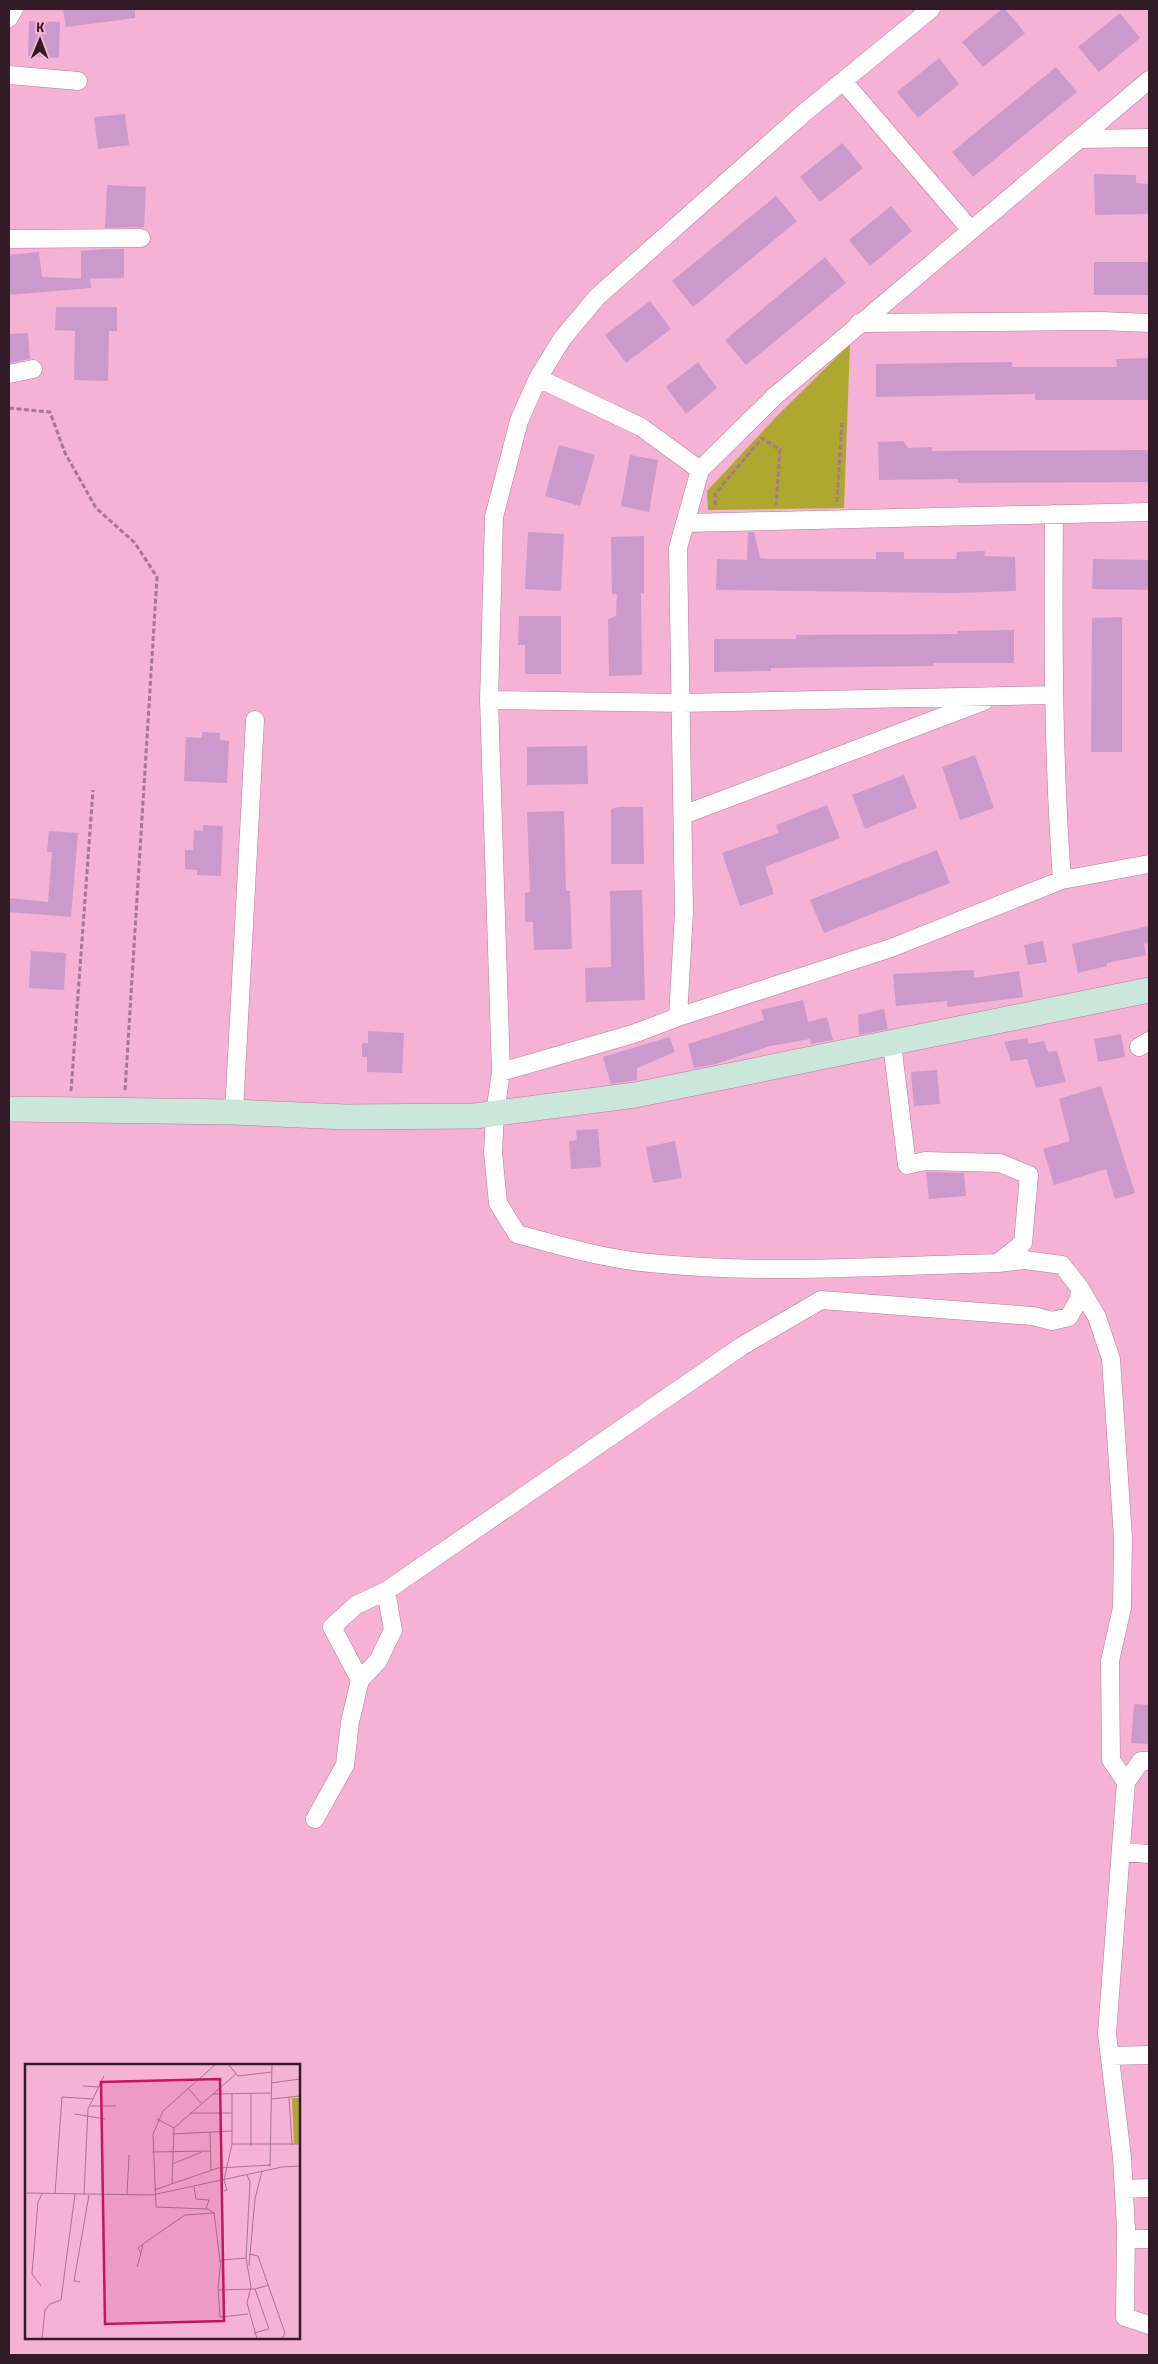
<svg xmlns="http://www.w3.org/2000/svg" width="1158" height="2364" viewBox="0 0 1158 2364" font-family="'Titillium Web',sans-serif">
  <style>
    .green { fill: #aea831 }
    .building { fill: #cb99cb }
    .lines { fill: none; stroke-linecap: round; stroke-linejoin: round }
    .street-casing { stroke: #b87a9b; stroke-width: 19 }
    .secondary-casing { stroke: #b87a9b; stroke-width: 26 }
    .path { stroke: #a97691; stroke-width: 3; stroke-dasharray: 5 2.5; stroke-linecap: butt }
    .street { stroke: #fff; stroke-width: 18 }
    .secondary { stroke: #cbe7dc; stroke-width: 25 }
    .inset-road { fill: none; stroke: #a7758f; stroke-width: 1 }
    .view { fill: #c2185b; fill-opacity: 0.15; stroke: #c2185b; stroke-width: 2.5 }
    .inset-edge { fill: none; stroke: #321a27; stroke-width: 2.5 }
  </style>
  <rect width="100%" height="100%" fill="#f5b2d5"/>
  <path class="green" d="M850 344 844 508 708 510 707 491 777 416Z"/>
  <path class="building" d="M63 9H135V18L66 27Z
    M1002 9H1005L1025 33 983 67 962 42Z
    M1120 13 1140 38 1099 72 1078 47Z
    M29 21 60 22 59 58 28 56Z
    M939 58 959 84 918 118 897 92Z
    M1056 67 1077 92 973 177 952 152Z
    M125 114 129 145 98 149 94 117Z
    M842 143 863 168 820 202 800 177Z
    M1094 174 1136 175V183L1149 184V214L1095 215Z
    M107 185 146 187 144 227 105 228Z
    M776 196 797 221 693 307 672 281Z
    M891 206 912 231 870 266 849 240Z
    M104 249H124V278L81 279V251Z
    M39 252 42 277 90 279 91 288 9 295V255Z
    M825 257 846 283 746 365 725 340Z
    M1094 262H1149V295H1094Z
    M650 301 671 329 626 363 605 335Z
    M56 307H117V331H109L108 381 74 380 75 331 55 330Z
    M28 333 30 359 9 363V334Z
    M1149 358V400H1035V394L876 397V364L1012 362V367H1117L1116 359Z
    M698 362 717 388 686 414 666 387Z
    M903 441 908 448 932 447V451L1149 450V482L958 483V479L879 480 878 442Z
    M559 445 595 455 580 506 545 496Z
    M630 455 658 460 649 512 621 506Z
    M528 532 564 534 561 591 525 589Z
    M748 532H754L760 558 770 559H876V552H904V559H956L957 552 985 551 984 556 1015 557 1016 591 955 593 716 590 717 559 747 560Z
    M644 536V593H641L642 675 609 676 608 619 616 616 617 594H612L611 537Z
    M1093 559 1149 560 1148 590 1092 589Z
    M519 616H561V674H525V645H518Z
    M1122 617V752H1091L1092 618Z
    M1014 630V663H933V666L771 668V671L714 672V639H796V635L957 634V631Z
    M202 732 220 733V740L229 741 227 783 184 781 186 737 202 738Z
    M587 746 588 784 527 785V747Z
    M975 755 994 808 960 820 942 767Z
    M904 775 917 808 865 829 852 795Z
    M827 805 840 838 765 867 774 894 740 906 722 853 779 833 776 825Z
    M619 807H643L644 864H611V809Z
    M564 811 566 891H570L572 949 534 950 533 922H525V893L530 892 527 812Z
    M203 825 223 826 221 876 197 875V870L185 869V850H193L194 830 203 831Z
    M49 831 78 833 71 917 9 912V898L48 902 52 852H47Z
    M937 850 950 883 824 933 810 900Z
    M642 890 645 1000 586 1002 585 968 611 967 610 891Z
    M1148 926 1149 943 1144 944 1146 955 1107 963V966L1078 973 1072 944Z
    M1043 941 1047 962 1028 965 1024 945Z
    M31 951 66 953 64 990 29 988Z
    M974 970V978L1019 971 1023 997 947 1007V1001L896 1006 893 974Z
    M803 1000 808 1022 827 1017 833 1040 811 1044 810 1039 770 1046 716 1064 694 1068 688 1044 764 1020 761 1010Z
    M884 1009 888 1029 859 1035 858 1015Z
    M368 1031 404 1033 402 1073 367 1072V1057H362V1043H368Z
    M1121 1034 1125 1057 1098 1062 1094 1039Z
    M669 1037 675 1052 637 1068V1080L611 1084 603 1057Z
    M1027 1038 1029 1044 1044 1041 1048 1052 1057 1051 1066 1082 1036 1088 1027 1059 1011 1061 1004 1042Z
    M937 1070 940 1104 914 1106 911 1072Z
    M1101 1086 1135 1193 1115 1199 1106 1169 1054 1185 1043 1149 1070 1141 1059 1099Z
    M598 1129 601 1167 571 1169 569 1141 577 1140 576 1130Z
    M675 1141 682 1178 653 1183 646 1147Z
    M926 1172 964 1173 966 1196 929 1199Z
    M1134 1704 1149 1705V1744L1131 1743Z"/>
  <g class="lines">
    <defs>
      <path id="street" d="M9 18 14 9
        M9 75 78 81
        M843 81 970 229
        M1080 139 1149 138
        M9 239 141 238
        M859 323 1101 321 1149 323
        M9 374 33 369
        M538 378 641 427 700 470
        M1054 514C1053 636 1053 757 1062 880
        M685 523 1149 512
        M489 700 681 703 1052 695
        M683 815 984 701
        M678 1017 684 912 678 548 700 470 775 396 1149 80
        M892 1044 907 1165 925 1161 1000 1163 1029 1175 1023 1243 999 1262
        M1139 1047 1149 1041
        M501 1072 633 1034 678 1017 891 948 1062 880 1149 864
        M234 1112 255 720
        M1080 1288 1097 1317 1111 1359 1123 1538 1122 1608 1110 1661 1111 1760 1126 1782
        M360 1680 378 1661 393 1630 386 1591 742 1346 821 1300 1033 1316 1052 1321 1069 1317 1079 1299 1080 1288 1062 1265 1025 1260 998 1263C883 1266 766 1275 650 1263 605 1259 561 1246 517 1234L498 1203 493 1152 495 1113 501 1072 489 700 494 517 519 421 538 378 562 339 597 297 804 113 931 9
        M1149 1761H1141L1126 1782 1107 2034 1122 2157 1126 2229 1125 2317 1149 2325
        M315 1819 345 1765 350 1722 360 1680 332 1627 356 1605 386 1591
        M1122 1852 1149 1854
        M1110 2056 1149 2055
        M1124 2189 1149 2188
        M1126 2239H1149"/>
      <path id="secondary" d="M9 1109 234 1112 345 1117 475 1116 635 1095 1149 990"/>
    </defs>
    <use href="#street" class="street-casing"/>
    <use href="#secondary" class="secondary-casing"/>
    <path class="path" d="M9 408 50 412 65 453 96 508 135 543 157 577 125 1091
      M837 502 842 423
      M715 505V494L762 438 780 450 776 505
      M71 1091 93 790"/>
    <use href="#street" class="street"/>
    <use href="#secondary" class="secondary"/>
  </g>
  <g transform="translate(25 2064)">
    <rect width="275" height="275" fill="#f5b2d5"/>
    <path d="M267 34H274L275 41V79L269 80Z" fill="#aea831"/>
    <path class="inset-road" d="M203 0 213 12 247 8M246 19 275 15M58 22 74 23M163 24 176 39M226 29V82M188 30 246 29M264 33 267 81M246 35 275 32M65 42H91M165 49H207M50 50 80 55M132 55 149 64M185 68 186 106M147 70 207 67M207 80H275M127 88 185 87M147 100 177 88M245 103 247 0M222 111 225 118 221 194 226 223 222 239 232 275M147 120 149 64 211 10M169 123 171 135 184 136 181 145M129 126 193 104 246 101M199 127 202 126 199 116 207 80V29M2 129 127 131 257 103 275 102M30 130 37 33 68 35M59 131 63 45 79 12M102 131 104 91M189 148 195 198M116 189 118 180 160 151 189 149 183 145 131 143 128 70 138 47 191 0M224 190 233 192 260 269 257 275M221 194 196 196 193 224 195 253 223 250M224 202 230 135 237 107M112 203 116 189 113 184 118 180M55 218 49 217 64 131M16 222 7 210 13 138 17 130M193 226 230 225 244 221M229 269 244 265 230 225M17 275 20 246 25 240 36 236 50 130"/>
    <path class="view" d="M195 15 199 257 80 260 76 18Z"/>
    <rect width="275" height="275" class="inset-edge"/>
  </g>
  <rect width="1158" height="2364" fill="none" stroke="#321a27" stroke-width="20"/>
  <g transform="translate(40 40) rotate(1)" stroke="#f5b2d5" stroke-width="4" paint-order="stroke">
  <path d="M0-4L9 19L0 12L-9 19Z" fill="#321a27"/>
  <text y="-8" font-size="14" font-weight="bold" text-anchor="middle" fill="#321a27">K</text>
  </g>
</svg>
